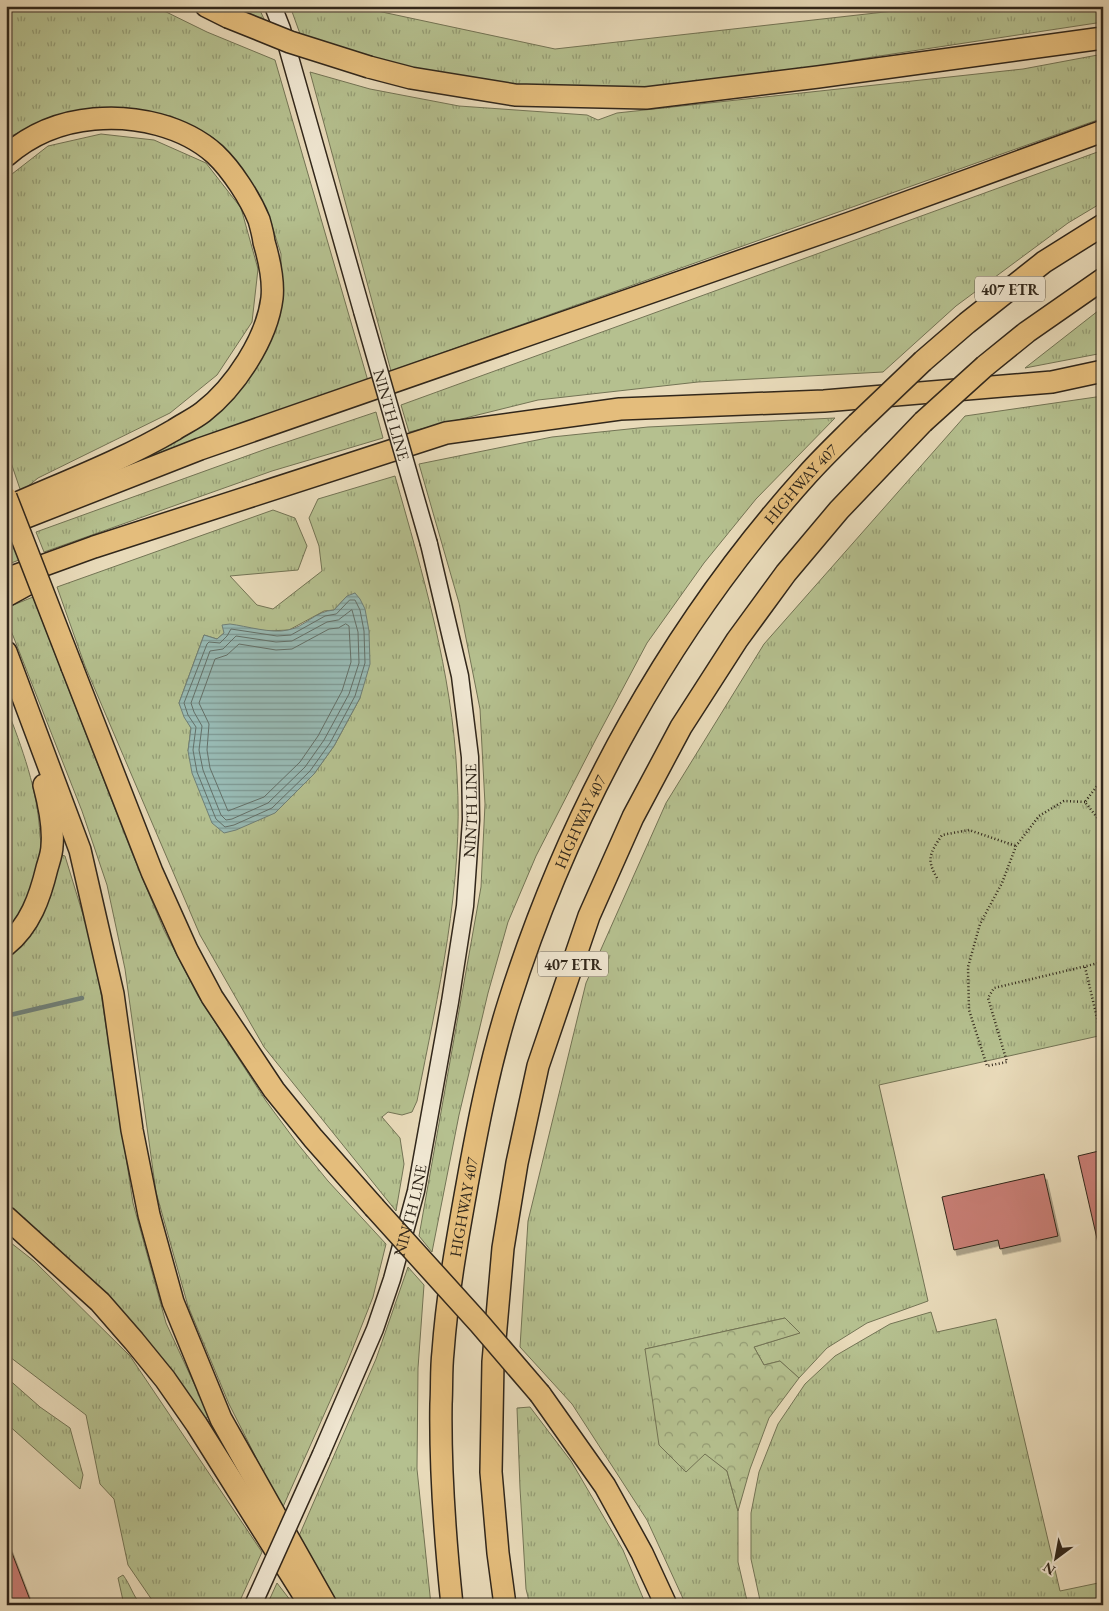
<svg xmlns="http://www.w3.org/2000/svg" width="1109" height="1611" font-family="'EB Garamond',serif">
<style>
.grass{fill:url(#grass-tufts);stroke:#737455;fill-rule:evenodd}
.forest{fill:url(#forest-crowns);stroke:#737455}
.water{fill:url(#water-rules);stroke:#6f7f77}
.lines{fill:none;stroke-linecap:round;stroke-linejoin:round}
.shore{stroke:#647068;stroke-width:1}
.stream{stroke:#6f7f77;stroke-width:4.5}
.building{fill:#c87e74;stroke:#31271b;filter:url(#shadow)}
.secondary-casing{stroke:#31271b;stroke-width:19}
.motorway-casing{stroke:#31271b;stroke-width:24}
.path{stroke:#31271b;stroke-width:2.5;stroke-dasharray:1 2.5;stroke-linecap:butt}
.secondary{stroke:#f0e7d2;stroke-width:16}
.motorway{stroke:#e4bd7c;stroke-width:21}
.secondary-bridge-casing{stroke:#31271b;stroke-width:19;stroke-linecap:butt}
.motorway-bridge-casing{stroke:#31271b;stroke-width:24;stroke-linecap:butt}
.secondary-bridge{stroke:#f0e7d2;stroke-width:16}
.motorway-bridge{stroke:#e4bd7c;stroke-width:21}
.labels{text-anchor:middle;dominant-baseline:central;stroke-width:4;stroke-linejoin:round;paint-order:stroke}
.shield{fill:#f0e7d2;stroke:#6a6152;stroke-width:1}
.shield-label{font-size:15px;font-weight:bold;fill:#31271b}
.street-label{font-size:16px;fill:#31271b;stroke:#f0e7d2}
</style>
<defs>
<pattern id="grass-tufts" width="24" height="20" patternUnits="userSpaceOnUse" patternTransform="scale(1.25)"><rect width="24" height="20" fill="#b5c08f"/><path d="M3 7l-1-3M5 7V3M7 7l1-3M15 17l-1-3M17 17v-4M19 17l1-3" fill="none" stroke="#949c74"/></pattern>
<pattern id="forest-crowns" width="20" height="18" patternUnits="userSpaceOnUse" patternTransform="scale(1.25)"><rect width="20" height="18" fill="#b5c08f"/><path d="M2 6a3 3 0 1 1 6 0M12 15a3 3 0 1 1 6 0" fill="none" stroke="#949c74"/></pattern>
<pattern id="water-rules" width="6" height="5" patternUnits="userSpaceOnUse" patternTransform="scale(1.25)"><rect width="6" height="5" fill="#98bab4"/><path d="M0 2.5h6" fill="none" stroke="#7d9792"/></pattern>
<filter id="shadow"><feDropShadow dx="3" dy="5.5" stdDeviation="0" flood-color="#0004"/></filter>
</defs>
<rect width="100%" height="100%" fill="#e8dab9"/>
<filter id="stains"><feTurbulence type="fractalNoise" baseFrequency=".004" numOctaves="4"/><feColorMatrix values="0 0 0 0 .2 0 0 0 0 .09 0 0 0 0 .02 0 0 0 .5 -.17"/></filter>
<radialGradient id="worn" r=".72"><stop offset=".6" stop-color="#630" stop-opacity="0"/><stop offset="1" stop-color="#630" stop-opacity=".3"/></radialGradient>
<path class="grass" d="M 6,6 L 154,6 L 207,32 L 275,60 L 368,381 L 101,479 L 203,424 L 239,392 L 261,358 L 280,306 L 281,254 L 269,216 L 239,166 L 214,138 L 171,116 L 139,111 L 49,119 L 11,136 L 6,142 Z
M 213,6 L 258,6 L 270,32 Z
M 290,6 L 354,6 L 555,49 L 938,6 L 1103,6 L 1103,22 L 853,60 L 805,74 L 564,94 L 443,84 L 304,45 Z
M 1103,54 L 1103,118 L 391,371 L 310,72 L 370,89 L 459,106 L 587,115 L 598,120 L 617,113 L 1023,69 Z
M 101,134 L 154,140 L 206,163 L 241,208 L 258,269 L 252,322 L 217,375 L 170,413 L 38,478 L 21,492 L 6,448 L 6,182 L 12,174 L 48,146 Z
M 1103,150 L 1103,202 L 1068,223 L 956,306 L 883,372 L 698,382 L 538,400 L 409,432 L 401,405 Z
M 1103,307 L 1103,353 L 1025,368 Z
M 1103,396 L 1103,1035 L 879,1085 L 928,1301 L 867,1323 L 827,1348 L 799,1378 L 780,1361 L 764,1365 L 754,1347 L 799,1333 L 785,1318 L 645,1349 L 705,1453 L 727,1471 L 738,1511 L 738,1562 L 748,1605 L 686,1605 L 647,1520 L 572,1404 L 520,1347 L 528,1221 L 586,983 L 666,803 L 764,644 L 965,416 Z
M 376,412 L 383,438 L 272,471 L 44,552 L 36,532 L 266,449 Z
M 835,418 L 756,499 L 704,563 L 647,643 L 596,739 L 536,856 L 508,922 L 488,993 L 459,1115 L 432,1252 L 419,1236 L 481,887 L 485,804 L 480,709 L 459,603 L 419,464 L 552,437 L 648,427 Z
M 395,476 C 423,575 452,672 457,775 C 464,885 438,993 417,1101 L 412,1112 L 402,1115 L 388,1112 L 382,1117 L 400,1138 L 404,1164 L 396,1211 L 264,1047 L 200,935 L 85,666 L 57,587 L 273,510 L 295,518 L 307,546 L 298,570 L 230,576 L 257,605 L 273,609 L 322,571 L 319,546 L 309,518 L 318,499 ZM 347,596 L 360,698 L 334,746 L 314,774 L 275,812 L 188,751 L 191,728 L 179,703 L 204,635 L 217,639 L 224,633 L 289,630 L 324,611 L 334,610 Z
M 12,541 L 19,560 L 6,565 L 6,543 Z
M 33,597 L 132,853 L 164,930 L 198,996 L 266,1101 L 297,1143 L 328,1181 L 386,1244 L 373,1297 L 347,1363 L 282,1509 L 229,1404 L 188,1306 L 156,1192 L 125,969 L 107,885 L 82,811 L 6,618 L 6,608 Z
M 6,706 C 22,748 38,790 40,836 C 41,842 42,849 42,855 C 39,879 22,912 6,931 Z
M 62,855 L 65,856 L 95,954 L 133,1203 L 166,1323 L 209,1416 L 203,1420 L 132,1327 L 65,1256 L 6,1206 L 6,960 L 32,931 L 50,898 Z
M 6,1239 L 34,1261 L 130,1356 L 262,1552 L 238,1605 L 150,1605 L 152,1600 L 128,1565 L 114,1499 L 100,1484 L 86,1415 L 6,1354 Z
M 408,1267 L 424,1285 L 418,1368 L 417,1469 L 431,1605 L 336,1605 L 299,1536 L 376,1359 Z
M 931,1312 L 937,1332 L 996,1319 L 1060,1591 L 1103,1582 L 1103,1605 L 761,1605 L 751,1559 L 751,1513 L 759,1472 L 778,1424 L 805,1384 L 835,1356 L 890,1324 Z
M 6,1377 L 40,1407 L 70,1428 L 83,1475 L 80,1489 L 6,1423 Z
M 530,1407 L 571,1461 L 623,1550 L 646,1605 L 530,1605 L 526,1589 L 520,1488 L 517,1408 Z
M 123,1575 C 130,1584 133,1596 141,1605 L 124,1605 L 118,1578 Z
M 277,1583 L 294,1605 L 267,1605 Z"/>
<path class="forest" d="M 785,1318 L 800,1333 L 754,1347 L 764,1365 L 780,1361 L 799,1378 L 769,1418 L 750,1469 L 738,1511 L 727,1471 L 705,1454 L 686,1472 L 659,1445 L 645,1349 Z"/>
<path class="water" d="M 355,593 L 360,599 L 365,609 L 369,631 L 370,664 L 360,698 L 334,746 L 314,774 L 275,813 L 236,830 L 224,833 L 212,823 L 192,773 L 188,751 L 191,728 L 184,717 L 179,703 L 204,635 L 217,639 L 224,633 L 222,625 L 230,624 C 246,626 272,634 288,630 C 305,627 315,611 334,610 L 347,596 Z"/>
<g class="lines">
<path class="shore" d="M 350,600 L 355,600 L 360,610 L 364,631 L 365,663 L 355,696 L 330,743 L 310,771 L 272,808 L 234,825 L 225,827 L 216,819 L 197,772 L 193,750 L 196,727 L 188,715 L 184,703 L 207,644 L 209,642 L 220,643 L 227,636 L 231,629 L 277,636 L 291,635 L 325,616 L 336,614 Z
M 352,610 L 358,632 L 359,663 L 349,694 L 324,740 L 305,767 L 268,803 L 232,819 L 226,820 L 221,815 L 203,770 L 199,750 L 202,726 L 194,712 L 191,703 L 210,651 L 223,649 L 236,636 L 276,642 L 292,641 L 327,622 L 338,620 Z
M 346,624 L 349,626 L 351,662 L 342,691 L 318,736 L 300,762 L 264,797 L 228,811 L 210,768 L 207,750 L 209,724 L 199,703 L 215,659 L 227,655 L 239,644 L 276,650 L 292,649 L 329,629 L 338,628 Z"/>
<path class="stream" d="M 6,1016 L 82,998"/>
</g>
<path class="building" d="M 1103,1150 L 1103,1243 L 1098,1243 L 1078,1156 Z
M 1044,1174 L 1058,1236 L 1000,1249 L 998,1240 L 954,1250 L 942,1197 Z
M 6,1540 L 7,1540 L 32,1605 L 6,1605 Z"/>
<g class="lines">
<g class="secondary-casing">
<g id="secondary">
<path d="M 273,6 L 282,29 L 362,311"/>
<path id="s1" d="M 321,1454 L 375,1329 L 392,1279 L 416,1191 L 450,1002 L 465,906 L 471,820 L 470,757 L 460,676 L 429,544"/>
</g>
</g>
<g class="motorway-casing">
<g id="motorway">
<path d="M 206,6 L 228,17"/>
<path d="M 369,67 L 411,78 L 515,95 L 646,98 L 818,77 L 1103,38"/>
<path d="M 6,156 C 32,133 60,122 94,119 C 135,115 184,126 215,154 C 232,170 250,198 259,220 C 261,227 263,234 264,242 C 269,259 274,279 272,298 C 267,339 235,387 203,412 C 194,419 183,424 174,430 C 121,461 62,483 6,508"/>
<path d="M 923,361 L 967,323 L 1044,262 L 1103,225"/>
<path d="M 985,366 L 1027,332 L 1103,279"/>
<path d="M 6,525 L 200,449 L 850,223 L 1103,131"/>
<path d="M 6,579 L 94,547 L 446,433 L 620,409 L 824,401 L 1052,382 L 1103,371"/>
<path d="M 6,596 L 37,579"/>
<path d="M 6,652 L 80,850 L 113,994 L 132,1130 L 149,1215 L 173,1302 L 221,1419 L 326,1605"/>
<path d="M 72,667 L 152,872 L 187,950 L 212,997 L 274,1090 L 313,1138 L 374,1207"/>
<path d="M 6,945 C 30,926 40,897 47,868 C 49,861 52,853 52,846 C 54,826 49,804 44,785"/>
<path d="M 6,1217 L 100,1302 L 134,1341 L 165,1379 L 197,1425 L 310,1605"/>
<path d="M 540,1394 L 605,1486 L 642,1553 L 666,1605"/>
<path id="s2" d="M 452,1605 C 445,1538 440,1471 441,1404 C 442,1387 441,1369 443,1352 C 447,1296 457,1241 467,1185 C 478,1124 490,1062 509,1002 C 570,809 671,626 807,475 C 823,457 840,441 857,424"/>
<path d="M 505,1605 L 498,1553 L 491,1472 L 493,1362 L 503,1248 L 517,1163 L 538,1066 L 589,916 L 633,817 L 681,727 L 737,640 L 786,573 L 839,510 L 923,422"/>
</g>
</g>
<path class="path" d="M 1103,778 L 1085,802 L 1103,825
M 1085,802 L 1064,801 L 1039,816 L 1016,846 L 1002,883 L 980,924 L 968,967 L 969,1010 L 987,1066 L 1007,1062 L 988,998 L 994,988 L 1103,962
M 937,878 C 926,859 930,853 942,835 L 969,830 L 1016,846
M 1085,967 L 1102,1039"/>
<use href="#secondary" class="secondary"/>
<use href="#motorway" class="motorway"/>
<g class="secondary-bridge-casing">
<g id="secondary-bridge">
<path id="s3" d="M 362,311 L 429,544"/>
<path d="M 253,1605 L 321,1454"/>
</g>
</g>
<g class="motorway-bridge-casing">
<path id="motorway-bridge" d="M 228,17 L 290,42 L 369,67
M 923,422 L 985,366
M 857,424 L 923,361
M 6,497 L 72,667
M 374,1207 L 479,1323 L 540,1394"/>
</g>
<use href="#secondary-bridge" class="secondary-bridge"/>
<use href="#motorway-bridge" class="motorway-bridge"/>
</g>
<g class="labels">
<g class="shield">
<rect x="975" y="276.5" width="70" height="25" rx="4"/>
<rect x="538" y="951.5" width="70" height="25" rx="4"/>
</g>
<g class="shield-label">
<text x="1010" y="289">407 ETR</text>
<text x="573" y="964">407 ETR</text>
</g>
<g class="street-label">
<text stroke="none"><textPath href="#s3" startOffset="108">NINTH LINE</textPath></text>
<text stroke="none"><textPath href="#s2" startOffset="1209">HIGHWAY 407</textPath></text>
<text stroke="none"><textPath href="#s1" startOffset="665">NINTH LINE</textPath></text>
<text stroke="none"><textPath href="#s2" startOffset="804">HIGHWAY 407</textPath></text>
<text stroke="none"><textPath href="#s2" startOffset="400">HIGHWAY 407</textPath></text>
<text stroke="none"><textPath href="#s1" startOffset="260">NINTH LINE</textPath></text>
</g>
</g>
<rect width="1109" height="1611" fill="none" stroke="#e8dab9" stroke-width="25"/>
<rect x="8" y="8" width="1094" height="1596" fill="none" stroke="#31271b" stroke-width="2.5"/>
<rect x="12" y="12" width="1084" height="1586" fill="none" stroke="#31271b"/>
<g transform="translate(1056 1558) rotate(212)" stroke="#f0e7d2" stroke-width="4" paint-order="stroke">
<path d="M0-4L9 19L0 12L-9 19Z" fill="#31271b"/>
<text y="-8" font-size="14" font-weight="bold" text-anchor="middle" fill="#31271b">N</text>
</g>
<rect width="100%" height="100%" filter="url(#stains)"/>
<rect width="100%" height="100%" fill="url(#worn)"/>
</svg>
